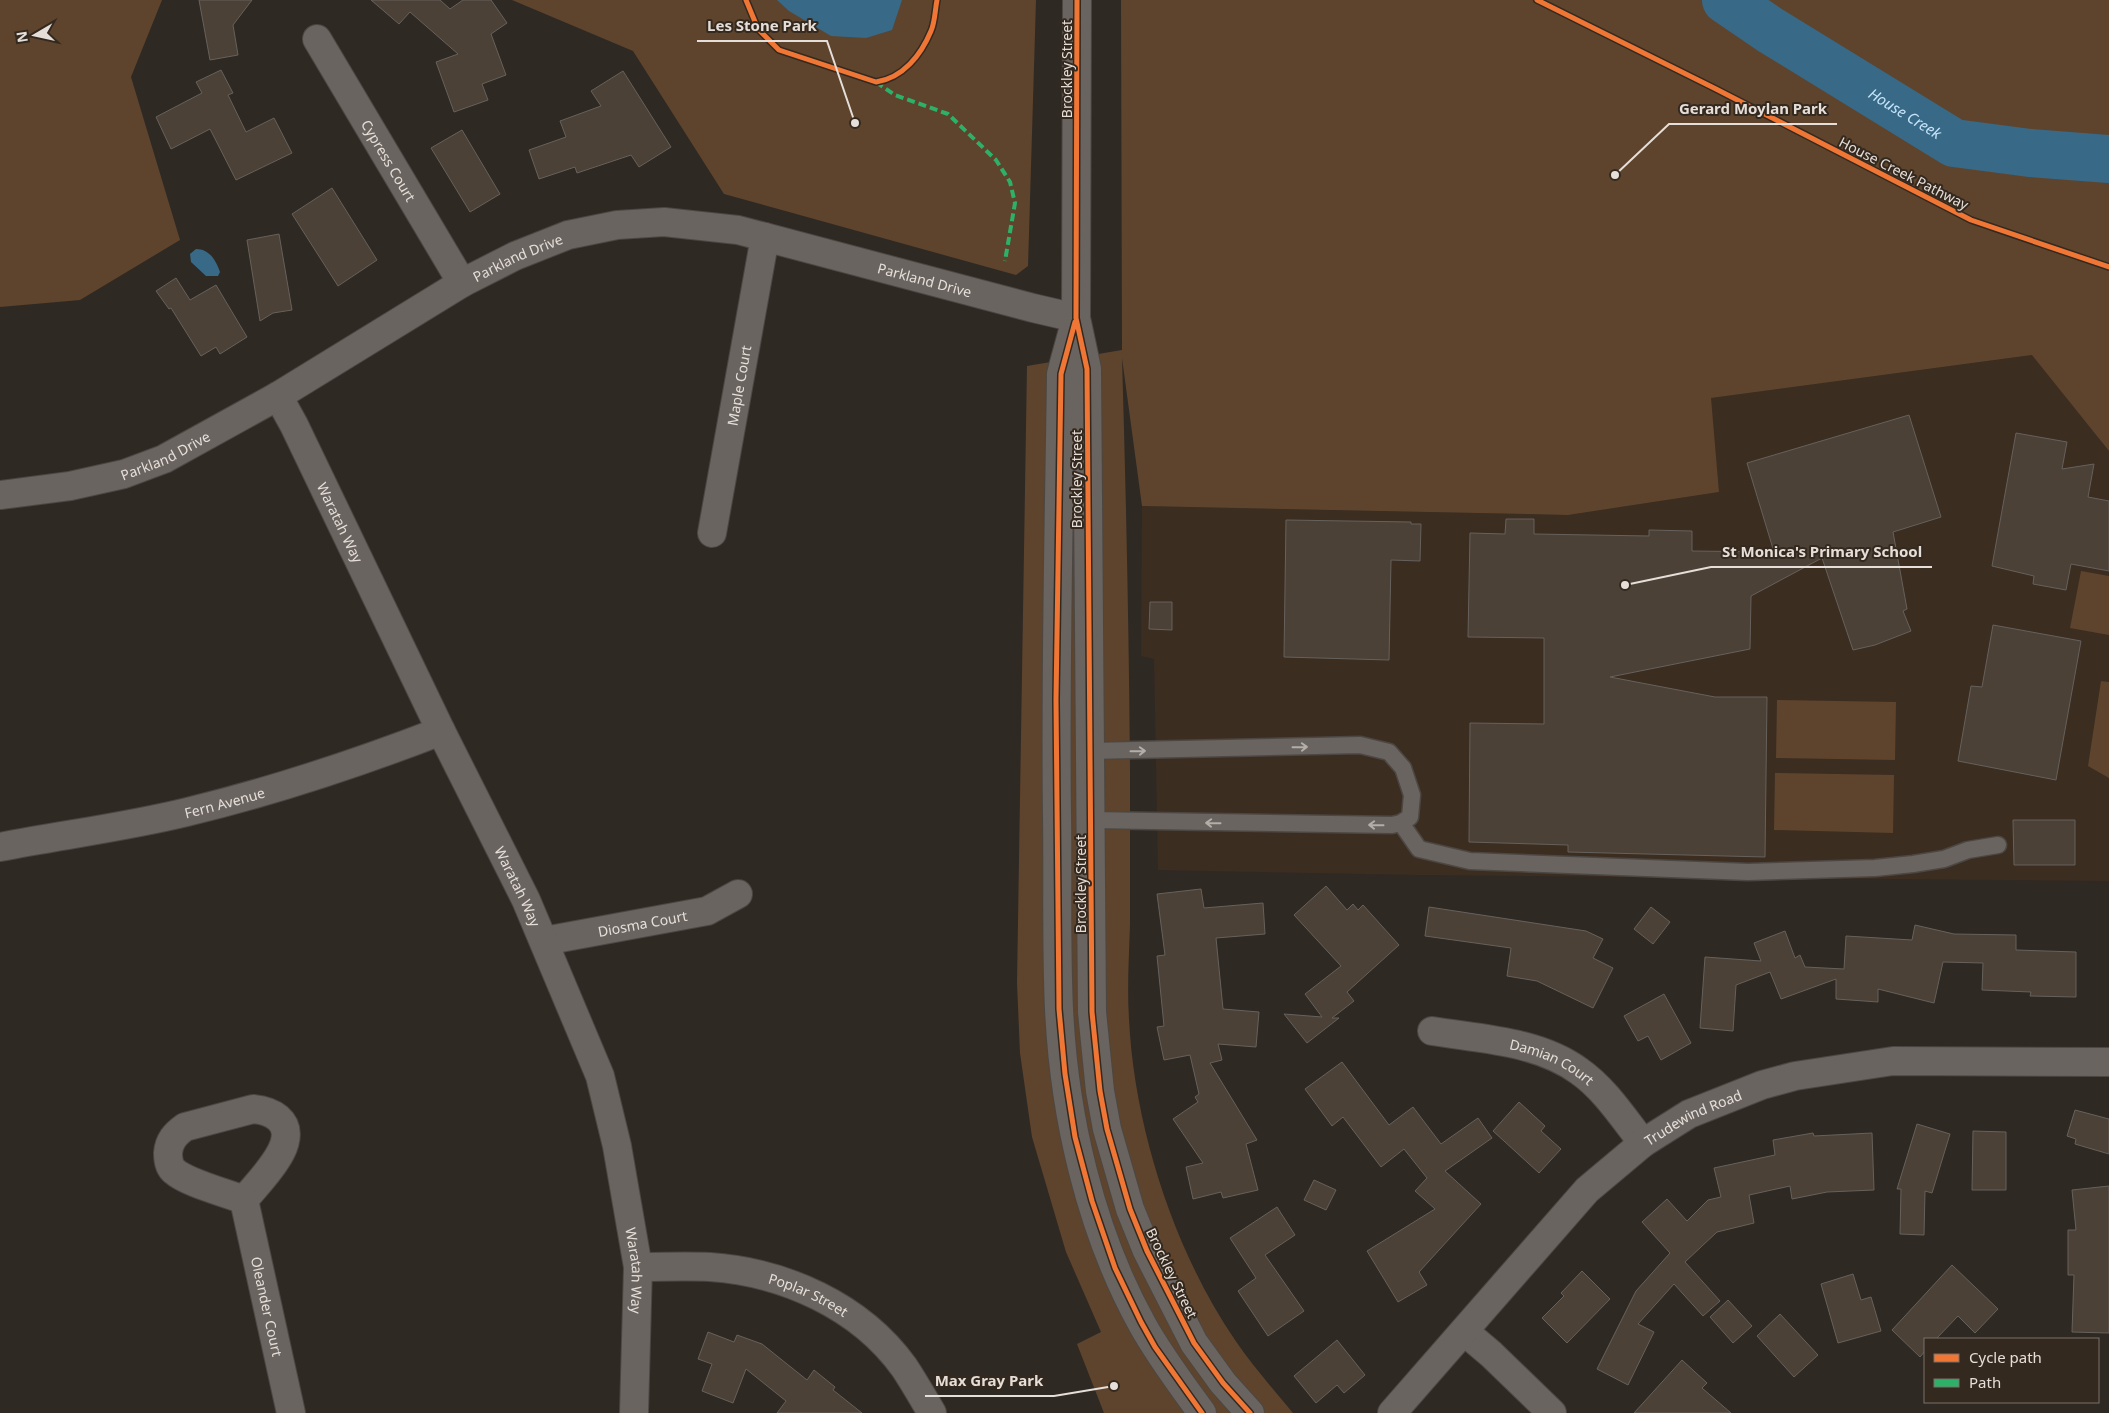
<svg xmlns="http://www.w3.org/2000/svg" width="2109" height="1413" font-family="'Noto Sans',sans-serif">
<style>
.built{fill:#3c2d21}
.green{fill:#5e442d}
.water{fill:#386987}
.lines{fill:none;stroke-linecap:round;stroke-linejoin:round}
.river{stroke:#386987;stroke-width:48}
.building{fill:#4c4137;stroke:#66615c}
.service-casing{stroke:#4c4742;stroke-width:19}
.minor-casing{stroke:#4c4742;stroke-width:30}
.tertiary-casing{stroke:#4c4742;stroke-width:30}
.secondary-casing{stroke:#4c4742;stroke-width:30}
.service{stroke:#696460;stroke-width:16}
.minor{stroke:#696460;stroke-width:28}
.tertiary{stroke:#696460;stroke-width:28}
.secondary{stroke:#696460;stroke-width:28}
.quiet{stroke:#2db169;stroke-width:4;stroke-dasharray:8 4;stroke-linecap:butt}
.cycleway-casing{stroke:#34291f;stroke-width:8}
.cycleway{stroke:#f07635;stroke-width:5}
.oneway{stroke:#b4ada8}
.labels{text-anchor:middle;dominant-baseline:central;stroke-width:4;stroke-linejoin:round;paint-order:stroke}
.street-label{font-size:14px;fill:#e6ded8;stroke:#34291f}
.water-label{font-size:15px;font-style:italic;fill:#c6e5fa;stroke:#34291f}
.leader{fill:none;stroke:#e6ded8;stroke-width:2}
.callout-dot{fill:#e6ded8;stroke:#34291f;stroke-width:2}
.callout-label{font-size:15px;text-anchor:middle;font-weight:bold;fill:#e6ded8;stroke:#34291f;stroke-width:4;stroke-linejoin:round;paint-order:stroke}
</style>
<rect width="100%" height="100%" fill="#2f2924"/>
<path class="built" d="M 2033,355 L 2109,451 L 2109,881 L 1420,875 L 1158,870 L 1154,659 L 1141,656 L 1142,506 L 1568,515 L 1719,492 L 1710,398 Z"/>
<path class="green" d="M 0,0 L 162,0 L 131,77 L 180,240 L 80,300 L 0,307 Z
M 512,0 L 1036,0 L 1028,266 L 1016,275 L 724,194 L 633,51 Z
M 1121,0 L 2109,0 L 2109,451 L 2032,355 L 1711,398 L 1719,492 L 1568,515 L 1142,506 L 1122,358 C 1126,495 1129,633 1130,771 C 1130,822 1130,874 1130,925 C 1129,956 1127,988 1129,1019 C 1134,1126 1174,1251 1235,1340 C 1252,1365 1273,1389 1293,1413 L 1104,1413 L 1077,1344 L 1101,1332 L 1066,1252 L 1032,1137 L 1020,1053 L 1017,983 L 1027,366 L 1122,350 Z
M 2081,571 L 2109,576 L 2109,635 L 2070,628 Z
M 2101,681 L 2109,682 L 2109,778 L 2088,766 Z
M 1777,700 L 1896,702 L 1895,760 L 1776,758 Z
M 1775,773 L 1894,775 L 1893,833 L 1774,830 Z"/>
<path class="water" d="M 777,0 L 902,0 L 892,30 L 866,38 L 831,36 L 789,11 Z
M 196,249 C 210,249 216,261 220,272 L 218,276 L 206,276 L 191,262 L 190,254 Z"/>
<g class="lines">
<path class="river" id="s1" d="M 1726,0 L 1770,30 L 1954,143 L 2030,153 L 2109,159"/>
</g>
<path class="building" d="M 199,0 L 252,0 L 233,25 L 238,55 L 210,60 Z
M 371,0 L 440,0 L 450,9 L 463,0 L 491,0 L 507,23 L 491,34 L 506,75 L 482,84 L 488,100 L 454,112 L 436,62 L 458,54 L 410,12 L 399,24 Z
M 221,70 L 233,93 L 228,95 L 246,132 L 274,118 L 292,153 L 236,180 L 210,129 L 171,149 L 156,117 L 202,93 L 196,82 Z
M 623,71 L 671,147 L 639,167 L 631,155 L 577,173 L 575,167 L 539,179 L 529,150 L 566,137 L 560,121 L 601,106 L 591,91 Z
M 462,130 L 500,194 L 470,212 L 431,148 Z
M 332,188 L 377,260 L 338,286 L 292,214 Z
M 279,234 L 292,310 L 273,313 L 260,321 L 247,240 Z
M 176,278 L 190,300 L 216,285 L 247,337 L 220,354 L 216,347 L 201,356 L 171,308 L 169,309 L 156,291 Z
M 1909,415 L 1941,517 L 1893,532 L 1907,609 L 1903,611 L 1911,631 L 1875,645 L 1853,650 L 1822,558 L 1751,596 L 1750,649 L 1610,677 L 1715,697 L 1767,697 L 1765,857 L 1568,852 L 1568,845 L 1469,842 L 1470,723 L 1544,724 L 1544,638 L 1468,637 L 1470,533 L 1505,534 L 1506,519 L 1534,519 L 1534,534 L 1649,536 L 1649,530 L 1692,531 L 1692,551 L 1774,552 L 1747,463 Z
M 2016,433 L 2067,442 L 2062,469 L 2094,464 L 2088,497 L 2109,501 L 2109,571 L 2071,564 L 2066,590 L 2033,584 L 2034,576 L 1992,566 Z
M 1286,520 L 1411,522 L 1411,524 L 1421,524 L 1420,561 L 1391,560 L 1389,660 L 1284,657 Z
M 1150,602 L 1172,602 L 1172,630 L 1149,629 Z
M 1993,625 L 2081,641 L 2056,780 L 1958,761 L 1971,686 L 1982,687 Z
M 2013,820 L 2075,820 L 2075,865 L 2014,865 Z
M 1326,886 L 1347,910 L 1353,904 L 1358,910 L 1363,905 L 1399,945 L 1347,992 L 1354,1001 L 1332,1018 L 1339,1018 L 1307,1043 L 1284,1014 L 1322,1017 L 1305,994 L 1341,966 L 1294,915 Z
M 1201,889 L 1204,908 L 1263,903 L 1265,934 L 1216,938 L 1223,1009 L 1259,1012 L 1256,1047 L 1218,1044 L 1222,1060 L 1210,1063 L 1257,1140 L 1246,1144 L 1258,1190 L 1223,1198 L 1221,1192 L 1193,1199 L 1186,1167 L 1203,1163 L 1173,1119 L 1198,1102 L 1195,1097 L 1199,1094 L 1190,1055 L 1164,1060 L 1157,1027 L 1164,1026 L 1157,956 L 1165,955 L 1157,894 Z
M 1429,907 L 1586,931 L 1603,939 L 1593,958 L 1613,968 L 1593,1008 L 1537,981 L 1507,976 L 1511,948 L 1425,936 Z
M 1651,907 L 1670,922 L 1653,944 L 1634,929 Z
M 1915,925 L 1954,934 L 2016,935 L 2016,950 L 2076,952 L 2076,997 L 2030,996 L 2031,992 L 1982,990 L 1983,963 L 1943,962 L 1934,1003 L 1878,989 L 1878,1002 L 1836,999 L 1836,979 L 1781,999 L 1770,972 L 1736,985 L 1733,1031 L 1700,1028 L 1705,957 L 1761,961 L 1754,943 L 1785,931 L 1795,958 L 1800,955 L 1805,967 L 1844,969 L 1846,936 L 1912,940 Z
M 1664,994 L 1691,1043 L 1661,1060 L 1648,1036 L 1638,1041 L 1624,1016 Z
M 1342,1062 L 1389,1125 L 1413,1107 L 1441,1144 L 1478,1118 L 1492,1138 L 1445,1171 L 1481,1204 L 1419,1272 L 1427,1285 L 1398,1302 L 1367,1251 L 1435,1209 L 1415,1191 L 1427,1178 L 1404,1149 L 1381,1167 L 1343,1117 L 1332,1126 L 1305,1089 Z
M 1519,1102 L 1545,1126 L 1541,1131 L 1561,1149 L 1539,1173 L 1493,1131 Z
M 2075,1110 L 2109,1119 L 2109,1154 L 2075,1144 L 2076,1139 L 2067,1136 Z
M 1917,1124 L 1950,1134 L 1932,1193 L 1925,1191 L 1924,1235 L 1900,1234 L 1901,1189 L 1897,1189 Z
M 1973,1131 L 2006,1132 L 2006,1190 L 1972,1190 Z
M 1813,1133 L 1814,1136 L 1872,1133 L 1874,1190 L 1827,1192 L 1792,1199 L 1790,1186 L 1749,1195 L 1754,1223 L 1717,1232 L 1685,1262 L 1720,1301 L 1703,1316 L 1674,1284 L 1638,1324 L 1654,1332 L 1628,1385 L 1597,1369 L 1636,1291 L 1670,1253 L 1642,1222 L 1667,1199 L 1687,1221 L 1708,1200 L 1721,1197 L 1714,1168 L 1775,1155 L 1773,1140 Z
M 1314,1180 L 1336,1190 L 1326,1210 L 1304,1200 Z
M 2109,1186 L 2109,1333 L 2072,1332 L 2074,1275 L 2068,1275 L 2068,1230 L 2076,1230 L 2072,1190 Z
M 1277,1207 L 1295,1235 L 1265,1255 L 1304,1311 L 1268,1336 L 1238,1291 L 1256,1278 L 1230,1238 Z
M 1952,1265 L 1998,1309 L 1975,1333 L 1958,1316 L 1936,1339 L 1925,1339 L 1925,1351 L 1920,1357 L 1892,1330 Z
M 1582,1271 L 1610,1299 L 1567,1343 L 1542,1318 L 1564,1296 L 1561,1293 Z
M 1853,1274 L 1861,1300 L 1871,1297 L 1881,1331 L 1838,1343 L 1821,1284 Z
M 1728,1300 L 1752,1326 L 1733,1343 L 1710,1317 Z
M 1780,1314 L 1818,1355 L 1794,1377 L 1757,1336 Z
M 708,1332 L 734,1342 L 737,1335 L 762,1344 L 807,1380 L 814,1370 L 835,1387 L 833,1390 L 862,1413 L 777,1413 L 786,1401 L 746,1369 L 733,1403 L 702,1391 L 712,1364 L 698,1359 Z
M 1337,1340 L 1365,1375 L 1344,1393 L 1337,1385 L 1316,1403 L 1294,1376 Z
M 1682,1360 L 1707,1383 L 1702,1388 L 1731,1413 L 1634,1413 Z"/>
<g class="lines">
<g class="service-casing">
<path id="service" d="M 1089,751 L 1360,745 L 1389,752 L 1403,768 L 1412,795 L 1410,817 L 1401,823 L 1392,825 L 1091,820
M 1401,823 L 1419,849 L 1470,861 L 1748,872 L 1875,868 L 1913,864 L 1944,859 L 1968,850 L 1998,845"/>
</g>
<g class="minor-casing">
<g id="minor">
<path id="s2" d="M 317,39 L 462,283"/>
<path id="s3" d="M 712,533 L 765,237"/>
<path id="s4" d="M 0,847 C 62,835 126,827 187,812 C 274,791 358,763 441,731"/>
<path id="s5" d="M 544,941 L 707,911 L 738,894"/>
<path id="s6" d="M 1432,1031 C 1481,1039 1538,1041 1579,1071 C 1605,1089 1624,1119 1643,1143"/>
<path d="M 253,1109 C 263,1110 271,1112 278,1118 C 304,1140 258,1182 244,1200 C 227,1193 187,1183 174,1171 C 169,1167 168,1159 168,1153 C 169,1141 175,1134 185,1127 Z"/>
<path id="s7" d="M 244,1200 L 291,1413"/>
<path id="s8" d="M 638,1267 C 662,1267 686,1266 710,1267 C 784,1272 860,1306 904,1367 C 914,1382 923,1398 932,1413"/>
<path d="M 1465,1332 L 1491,1354 L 1552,1413"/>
</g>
</g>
<g class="tertiary-casing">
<g id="tertiary">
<path id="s9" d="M 278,396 L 294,425 L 441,731 L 526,900 L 600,1076 L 617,1146 L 638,1267 L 634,1413"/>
<path id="s10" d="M 0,495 L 70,486 L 124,474 L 164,459 L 278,396 L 462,283 L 515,256 L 568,235 L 617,225 L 664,222 L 738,230 L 1033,308 L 1076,318"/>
<path id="s11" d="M 1392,1413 L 1587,1190 L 1643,1143 L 1689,1114 L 1762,1085 L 1795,1076 L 1893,1061 L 2109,1062"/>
</g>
</g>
<g class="secondary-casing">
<path id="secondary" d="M 1077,0 L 1076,318 L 1087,369 L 1092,1012 L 1100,1091 L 1107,1129 L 1130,1209 L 1147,1251 L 1194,1343 L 1223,1383 L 1250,1413
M 1075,323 L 1061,374 C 1059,521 1055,668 1057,815 C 1058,880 1056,945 1059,1009 C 1064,1115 1090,1230 1142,1324 C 1159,1355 1181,1384 1202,1413"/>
</g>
<use href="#service" class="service"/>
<use href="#minor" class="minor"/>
<use href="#tertiary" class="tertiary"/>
<use href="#secondary" class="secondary"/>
<path class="quiet" d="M 876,82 L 895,95 L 948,114 L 996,160 L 1010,182 L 1015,203 L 1005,261"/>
<g class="cycleway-casing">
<path id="cycleway" d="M 746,0 L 758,29 L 779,50 L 876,82 C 903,78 921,55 931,31 C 935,22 935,10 937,0
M 1077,0 L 1076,318 L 1087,369 L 1092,1012 L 1100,1091 L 1107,1129 L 1130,1209 L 1147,1251 L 1194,1343 L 1223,1383 L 1250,1413
M 1537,0 L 1716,89 L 1971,220 L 2109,267
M 1075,322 L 1061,374 L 1056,700 L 1059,1009 L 1065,1074 L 1075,1137 L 1092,1201 L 1115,1268 L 1141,1322 L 1155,1347 L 1202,1413"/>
</g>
<use href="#cycleway" class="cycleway"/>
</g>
<defs><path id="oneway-shaft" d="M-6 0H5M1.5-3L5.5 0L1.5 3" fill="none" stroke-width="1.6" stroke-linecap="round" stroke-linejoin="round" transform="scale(1.25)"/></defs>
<g class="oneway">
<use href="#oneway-shaft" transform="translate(1300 747) rotate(-1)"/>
<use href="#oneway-shaft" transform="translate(1138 751) rotate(-1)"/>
<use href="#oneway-shaft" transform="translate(1213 823) rotate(-179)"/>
<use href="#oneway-shaft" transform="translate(1376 825) rotate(-179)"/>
</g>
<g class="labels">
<g class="street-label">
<text transform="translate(1066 69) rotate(-90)">Brockley Street</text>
<text stroke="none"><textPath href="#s2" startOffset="141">Cypress Court</textPath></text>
<text transform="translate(1904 173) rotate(27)">House Creek Pathway</text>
<text stroke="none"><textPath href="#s10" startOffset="576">Parkland Drive</textPath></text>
<text stroke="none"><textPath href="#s10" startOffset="996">Parkland Drive</textPath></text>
<text stroke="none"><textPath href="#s3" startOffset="150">Maple Court</textPath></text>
<text stroke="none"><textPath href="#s10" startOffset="171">Parkland Drive</textPath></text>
<text transform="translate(1076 479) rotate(-90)">Brockley Street</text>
<text stroke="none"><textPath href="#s9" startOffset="141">Waratah Way</textPath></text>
<text stroke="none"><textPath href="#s4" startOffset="229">Fern Avenue</textPath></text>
<text transform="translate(1080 884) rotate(-90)">Brockley Street</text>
<text stroke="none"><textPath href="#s9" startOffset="546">Waratah Way</textPath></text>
<text stroke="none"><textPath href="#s5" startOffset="100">Diosma Court</textPath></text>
<text stroke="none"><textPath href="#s6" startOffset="125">Damian Court</textPath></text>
<text stroke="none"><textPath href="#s11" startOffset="426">Trudewind Road</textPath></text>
<text stroke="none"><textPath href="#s9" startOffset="951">Waratah Way</textPath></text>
<text transform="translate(1172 1273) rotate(64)">Brockley Street</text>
<text stroke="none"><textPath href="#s8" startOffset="175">Poplar Street</textPath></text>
<text stroke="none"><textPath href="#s7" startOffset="109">Oleander Court</textPath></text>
</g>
<g class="water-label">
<text stroke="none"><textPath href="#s1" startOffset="212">House Creek</textPath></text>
</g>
</g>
<path class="leader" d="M855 123L827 41H697M1615 175L1669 124H1837M1625 585L1711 567H1932M1114 1386L1054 1396H925"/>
<g class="callout-dot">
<circle cx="855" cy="123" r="5"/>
<circle cx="1615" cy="175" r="5"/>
<circle cx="1625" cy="585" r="5"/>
<circle cx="1114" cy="1386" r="5"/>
</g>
<g class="callout-label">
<text x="762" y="31">Les Stone Park</text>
<text x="1753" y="114">Gerard Moylan Park</text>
<text x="1822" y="557">St Monica's Primary School</text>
<text x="989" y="1386">Max Gray Park</text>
</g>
<rect x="1924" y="1338" width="175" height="65" fill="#34291f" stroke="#7b7169"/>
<rect x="1934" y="1354" width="25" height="8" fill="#f07635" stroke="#7b7169"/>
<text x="1969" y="1363" font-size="15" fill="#e6ded8">Cycle path</text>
<rect x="1934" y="1379" width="25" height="8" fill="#2db169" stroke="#7b7169"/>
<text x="1969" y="1388" font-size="15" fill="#e6ded8">Path</text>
<g transform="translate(35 35) rotate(261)" stroke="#34291f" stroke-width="4" paint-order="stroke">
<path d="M0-4L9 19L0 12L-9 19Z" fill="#e6ded8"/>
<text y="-8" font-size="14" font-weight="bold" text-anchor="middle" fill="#e6ded8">N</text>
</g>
</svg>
